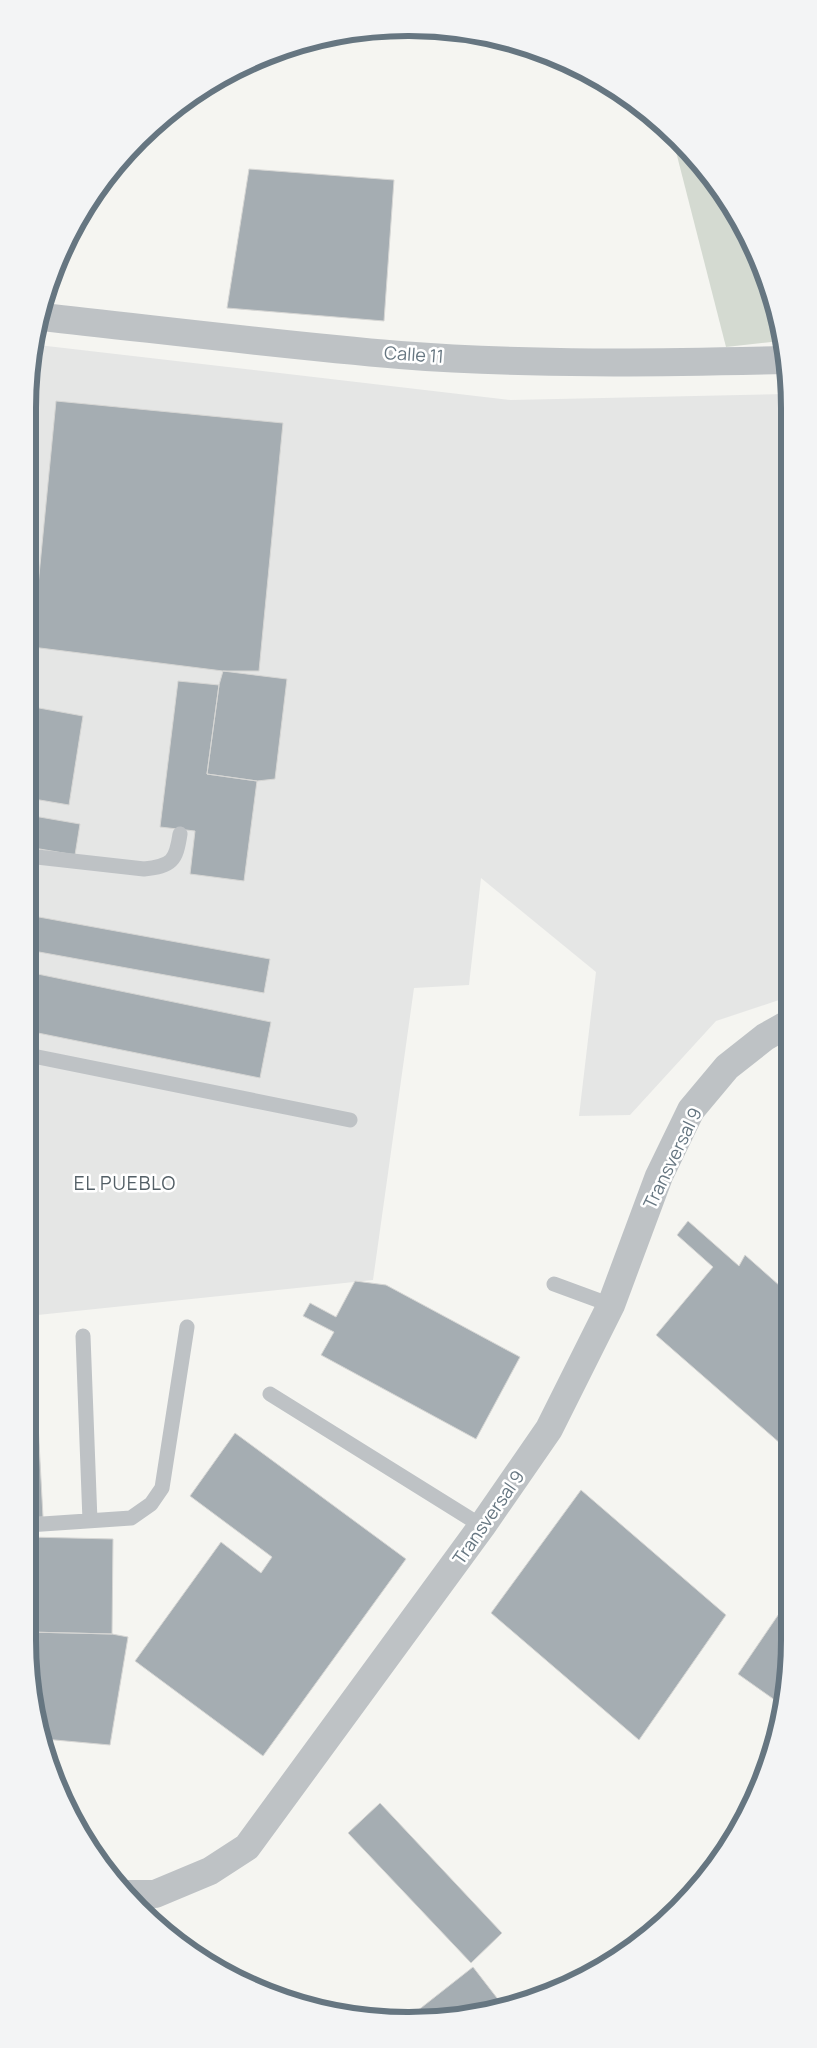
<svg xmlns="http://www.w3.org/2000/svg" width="817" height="2048" font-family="Manrope,sans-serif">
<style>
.built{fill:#e5e6e5}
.green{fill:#d4dad1}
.building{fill:#a5adb2;stroke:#d6d6d4}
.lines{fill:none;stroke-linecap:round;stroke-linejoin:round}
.service{stroke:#bec2c5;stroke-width:15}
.minor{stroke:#bec2c5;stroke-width:28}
.labels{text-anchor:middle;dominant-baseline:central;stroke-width:5;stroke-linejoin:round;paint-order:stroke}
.street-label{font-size:18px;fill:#667681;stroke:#fff}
.neighbourhood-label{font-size:19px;letter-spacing:1px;fill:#535f66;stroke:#fff}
.rim{fill:none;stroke:#667681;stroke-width:6}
</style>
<rect width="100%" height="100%" fill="#f5f5f1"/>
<path class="built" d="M 38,345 L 511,400 L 786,394 L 788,997 L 716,1021 L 630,1115 L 579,1116 L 596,972 L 481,878 L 469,985 L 414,988 L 373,1280 L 28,1316 L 28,409 Z"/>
<path class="green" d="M 673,140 L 695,158 L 760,262 L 781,341 L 726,347 Z"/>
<path class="building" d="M 379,29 L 383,28 L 422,30 L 381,37 Z
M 249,169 L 394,180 L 384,321 L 227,308 Z
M 56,401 L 283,423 L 259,671 L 223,671 L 32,647 Z
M 223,671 L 287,679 L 275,779 L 257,781 L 207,774 L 219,685 Z
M 178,681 L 219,685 L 207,774 L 257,781 L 244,881 L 190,874 L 195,831 L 160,827 Z
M 28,706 L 83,716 L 69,805 L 28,798 Z
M 28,815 L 80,824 L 75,855 L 28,847 Z
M 28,915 L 270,959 L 264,993 L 28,950 Z
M 28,972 L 271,1022 L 260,1078 L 28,1031 Z
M 688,1221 L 739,1266 L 745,1255 L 789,1294 L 789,1451 L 656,1335 L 713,1267 L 677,1235 Z
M 355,1281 L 386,1285 L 520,1357 L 476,1439 L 321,1355 L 334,1332 L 303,1316 L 310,1303 L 336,1317 Z
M 34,1349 L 43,1517 L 28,1518 L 28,1350 Z
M 235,1433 L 406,1559 L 263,1756 L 135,1661 L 221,1542 L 261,1573 L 272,1557 L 190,1496 Z
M 581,1490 L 726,1615 L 639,1740 L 491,1613 Z
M 28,1537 L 113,1539 L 112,1634 L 28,1632 Z
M 789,1599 L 790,1640 L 779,1703 L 738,1674 Z
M 28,1632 L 112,1634 L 128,1637 L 110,1745 L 44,1739 Z
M 380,1803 L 502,1933 L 471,1963 L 348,1833 Z
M 473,1967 L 504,2007 L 483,2013 L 412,2015 Z"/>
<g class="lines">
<path class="service" d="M 28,856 L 144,869 C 172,866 176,861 180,834
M 28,1055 L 350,1120
M 554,1284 L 611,1305
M 83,1336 L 90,1521
M 270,1394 L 482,1526
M 28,1525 L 131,1518 L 151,1504 L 162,1488 L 187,1327"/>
<path class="minor" d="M 42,317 C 162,330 281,345 400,355 C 528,365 658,363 786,360
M 126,1894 L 155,1894 L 210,1871 L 247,1847 L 482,1526 L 549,1429 L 611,1305 L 659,1176 L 691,1110 L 727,1067 L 765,1037 L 788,1024"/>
</g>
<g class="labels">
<g class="street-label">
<text transform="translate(414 354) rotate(4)">Calle 11</text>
<text transform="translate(672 1158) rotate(-64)">Transversal 9</text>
<text transform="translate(488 1517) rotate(-55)">Transversal 9</text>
</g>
<g class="neighbourhood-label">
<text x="125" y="1183">EL PUEBLO</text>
</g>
</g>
<path d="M0 0H817V2048H0ZM408 36H409A372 372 0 0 1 781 408V1640A372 372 0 0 1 409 2012H408A372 372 0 0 1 36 1640V408A372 372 0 0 1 408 36Z" fill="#f3f4f5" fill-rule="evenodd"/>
<path class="rim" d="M408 36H409A372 372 0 0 1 781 408V1640A372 372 0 0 1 409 2012H408A372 372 0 0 1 36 1640V408A372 372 0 0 1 408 36Z"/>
</svg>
